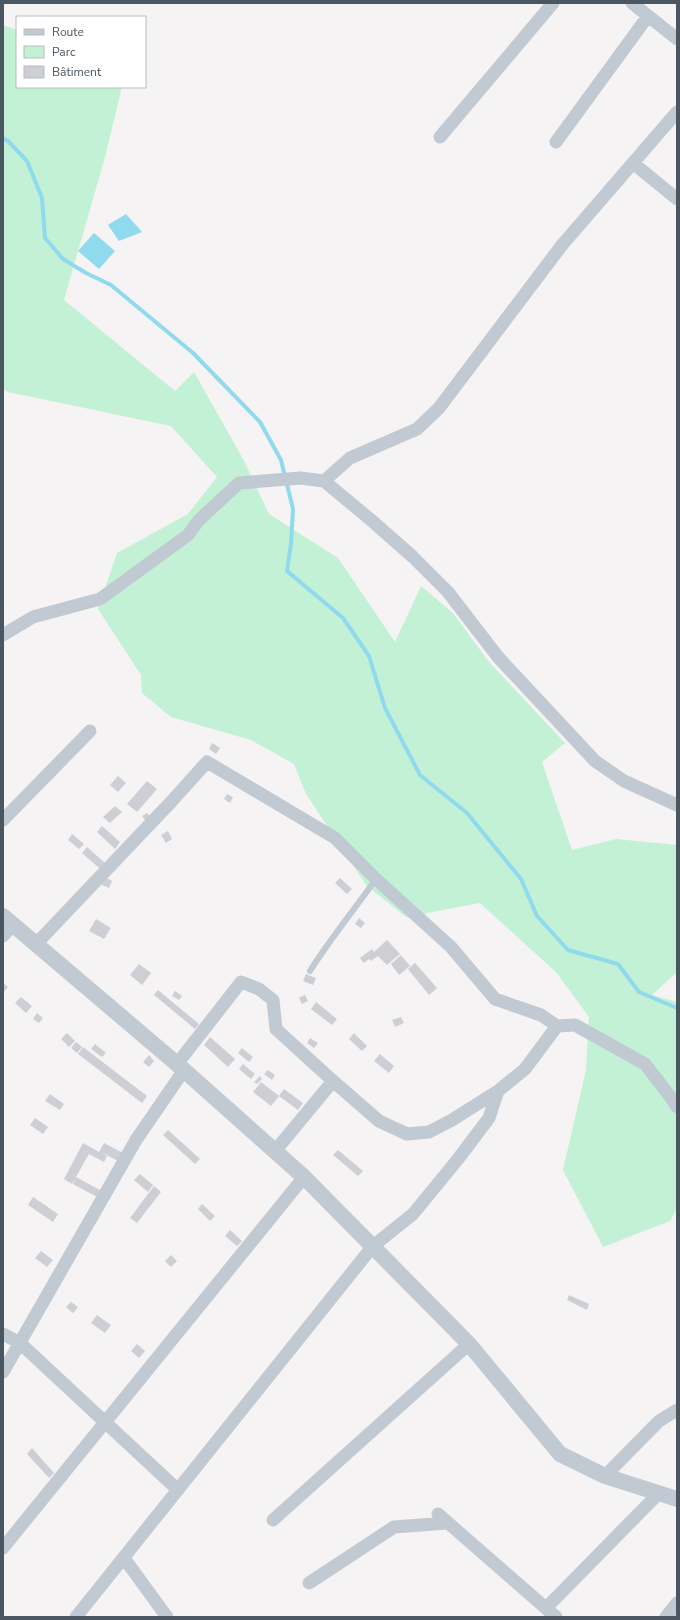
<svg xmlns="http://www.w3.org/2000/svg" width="680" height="1620" font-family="'Nunito Sans',sans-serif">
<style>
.green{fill:#c3f1d5}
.water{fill:#90daee}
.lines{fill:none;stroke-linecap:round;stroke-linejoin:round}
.stream{stroke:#90daee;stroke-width:4}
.building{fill:#cdcfd5}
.service{stroke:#c1cad2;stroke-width:6}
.minor{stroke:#c1cad2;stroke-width:13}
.tertiary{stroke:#c1cad2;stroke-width:16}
</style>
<rect width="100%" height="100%" fill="#f5f3f3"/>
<path class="green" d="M 3,25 L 17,30 L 17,87 L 122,87 L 105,157 L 64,300 L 175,391 L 194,372 L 243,459 L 269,514 L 338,558 L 395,642 L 421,586 L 453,613 L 489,662 L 565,743 L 542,762 L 572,850 L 616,839 L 677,845 L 677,972 L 652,995 L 677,1002 L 677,1208 L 670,1221 L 603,1247 L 563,1170 L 586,1070 L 589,1017 L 556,972 L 480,903 L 406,917 L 366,885 L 306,794 L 294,764 L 251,740 L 171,717 L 142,693 L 141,675 L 98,609 L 117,553 L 188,514 L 217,477 L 171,426 L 8,392 L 3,389 Z"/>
<path class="water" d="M 126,214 L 142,232 L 119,241 L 108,225 Z
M 94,233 L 115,251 L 99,269 L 78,251 Z"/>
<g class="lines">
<path class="stream" d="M 3,138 L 8,141 L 27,161 L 42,198 L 45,238 L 63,259 L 86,273 L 111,285 L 193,353 L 260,422 L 281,460 L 293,509 L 291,544 L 287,571 L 343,618 L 369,656 L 385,708 L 420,775 L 467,813 L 521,879 L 537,916 L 568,950 L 618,964 L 639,992 L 677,1008"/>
</g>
<path class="building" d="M 212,743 L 220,748 L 216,754 L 209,749 Z
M 118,776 L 126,783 L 118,792 L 110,785 Z
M 147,781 L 157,789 L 137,812 L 127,804 Z
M 227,794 L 233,797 L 230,803 L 224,799 Z
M 115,806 L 122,812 L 110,823 L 103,817 Z
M 147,813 L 151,817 L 146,821 L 142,816 Z
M 102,826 L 120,842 L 115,849 L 97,832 Z
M 168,831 L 172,839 L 166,843 L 161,835 Z
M 72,834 L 84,844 L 79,849 L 68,840 Z
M 87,847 L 105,863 L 99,868 L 82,853 Z
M 105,877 L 112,881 L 109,888 L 102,885 Z
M 340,878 L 352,889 L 347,894 L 335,883 Z
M 359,918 L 365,923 L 361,928 L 355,924 Z
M 96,919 L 111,928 L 104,939 L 89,931 Z
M 387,940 L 400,954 L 387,965 L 378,956 L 371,961 L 369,959 L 364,963 L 360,958 L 372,949 L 374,952 Z
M 401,955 L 410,966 L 399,975 L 391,964 Z
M 415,963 L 437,988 L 429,995 L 408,969 Z
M 139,964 L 151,973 L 142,985 L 130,975 Z
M 306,974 L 316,978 L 313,985 L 303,981 Z
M 3,983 L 8,987 L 3,993 Z
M 158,990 L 199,1024 L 195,1029 L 154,995 Z
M 175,991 L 182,996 L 179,1000 L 172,996 Z
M 305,995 L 308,1001 L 302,1004 L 299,998 Z
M 21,997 L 32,1006 L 26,1013 L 15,1003 Z
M 316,1002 L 337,1019 L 332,1025 L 311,1009 Z
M 37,1013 L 43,1018 L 39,1023 L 33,1019 Z
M 401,1017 L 404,1023 L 395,1027 L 392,1020 Z
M 67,1033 L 75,1041 L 69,1047 L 61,1039 Z
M 354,1033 L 367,1046 L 362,1051 L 349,1039 Z
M 210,1037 L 235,1059 L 228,1067 L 204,1045 Z
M 310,1038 L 318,1043 L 314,1048 L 307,1043 Z
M 76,1042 L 82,1047 L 77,1053 L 71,1048 Z
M 95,1044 L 106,1053 L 102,1057 L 91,1049 Z
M 83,1047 L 147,1096 L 142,1103 L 78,1054 Z
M 242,1048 L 253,1057 L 249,1062 L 238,1053 Z
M 380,1054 L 394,1066 L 389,1073 L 374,1061 Z
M 149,1055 L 154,1061 L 149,1067 L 143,1062 Z
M 243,1064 L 255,1074 L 251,1079 L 239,1069 Z
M 268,1070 L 275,1075 L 272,1080 L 264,1074 Z
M 260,1076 L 262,1079 L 257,1084 L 254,1082 Z
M 261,1082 L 279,1096 L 271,1106 L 253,1092 Z
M 284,1089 L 303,1103 L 298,1110 L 279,1096 Z
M 50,1094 L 64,1104 L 60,1110 L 45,1101 Z
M 35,1118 L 48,1127 L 43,1134 L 30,1125 Z
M 168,1130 L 200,1159 L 195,1164 L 163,1135 Z
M 83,1143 L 99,1152 L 104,1143 L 123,1153 L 118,1161 L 101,1152 L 107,1156 L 104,1162 L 89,1154 L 72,1184 L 64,1179 Z
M 338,1150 L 363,1171 L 358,1176 L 333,1155 Z
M 140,1174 L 153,1185 L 148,1192 L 134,1180 Z
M 76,1177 L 100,1190 L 97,1197 L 73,1184 Z
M 154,1186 L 161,1192 L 137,1223 L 130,1218 Z
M 33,1197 L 58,1214 L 53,1222 L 28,1205 Z
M 202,1204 L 215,1216 L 210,1221 L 198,1209 Z
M 230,1230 L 242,1241 L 237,1246 L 225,1236 Z
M 41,1251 L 53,1260 L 47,1267 L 35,1258 Z
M 171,1255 L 177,1261 L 171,1267 L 165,1261 Z
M 569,1295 L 589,1304 L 587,1310 L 567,1300 Z
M 71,1302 L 78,1307 L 73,1313 L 66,1307 Z
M 97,1315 L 111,1325 L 105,1333 L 91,1323 Z
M 137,1344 L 145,1351 L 139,1358 L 131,1351 Z
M 32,1448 L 54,1473 L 49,1478 L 27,1454 Z"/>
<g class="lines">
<path class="service" d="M 310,971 C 330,939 354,910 376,879"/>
<path class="minor" d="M 632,3 L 677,39
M 440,137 L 553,3
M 556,142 L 648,16
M 633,163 L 677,199
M 324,481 L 350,458 L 417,429 L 439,408 L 562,245 L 677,112
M 3,635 L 33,617 L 100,599 L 188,535 L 199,520 L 239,483 L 300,478 L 324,481 L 371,520 L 413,557 L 448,592 L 498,657 L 595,761 L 624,781 L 677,805
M 3,820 L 90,731
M 3,936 L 13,924
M 36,944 L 171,802 L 207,762 L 335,838 L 376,879 L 451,947 L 495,999 L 541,1015 L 557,1026 L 575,1025 L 645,1064 L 669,1095 L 677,1107
M 177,1064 L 241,982 L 259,989 L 273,1000 L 276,1029 L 333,1081 L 379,1121 L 407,1134 L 429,1132 L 452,1120 L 498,1091 L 525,1069 L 557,1026
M 275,1151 L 333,1081
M 3,1334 L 20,1343 L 178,1490
M 3,1372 L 136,1140 L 184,1070
M 605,1476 L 659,1421 L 677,1410
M 438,1514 L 556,1617
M 273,1520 L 469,1344
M 3,1548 L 304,1177
M 124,1558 L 167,1617
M 309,1583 L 394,1527 L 447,1523
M 546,1608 L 659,1493
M 76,1617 L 373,1246 L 413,1214 L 458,1159 L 489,1118 L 498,1091
M 666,1617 L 677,1603"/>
<path class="tertiary" d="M 3,916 L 177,1064 L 304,1177 L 469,1344 L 560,1454 L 605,1476 L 677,1499"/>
</g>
<rect width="680" height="1620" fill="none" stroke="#4a5661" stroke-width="8"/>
<rect x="16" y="16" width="130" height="72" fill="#ffffff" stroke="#b7bbc0"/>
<rect x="24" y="29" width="20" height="6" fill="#c1cad2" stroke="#b7bbc0"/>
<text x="52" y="36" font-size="12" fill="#4a5661">Route</text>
<rect x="24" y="46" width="20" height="12" fill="#c3f1d5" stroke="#b7bbc0"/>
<text x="52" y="56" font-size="12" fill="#4a5661">Parc</text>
<rect x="24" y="66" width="20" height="12" fill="#cdcfd5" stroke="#b7bbc0"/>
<text x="52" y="76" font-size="12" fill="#4a5661">Bâtiment</text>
</svg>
